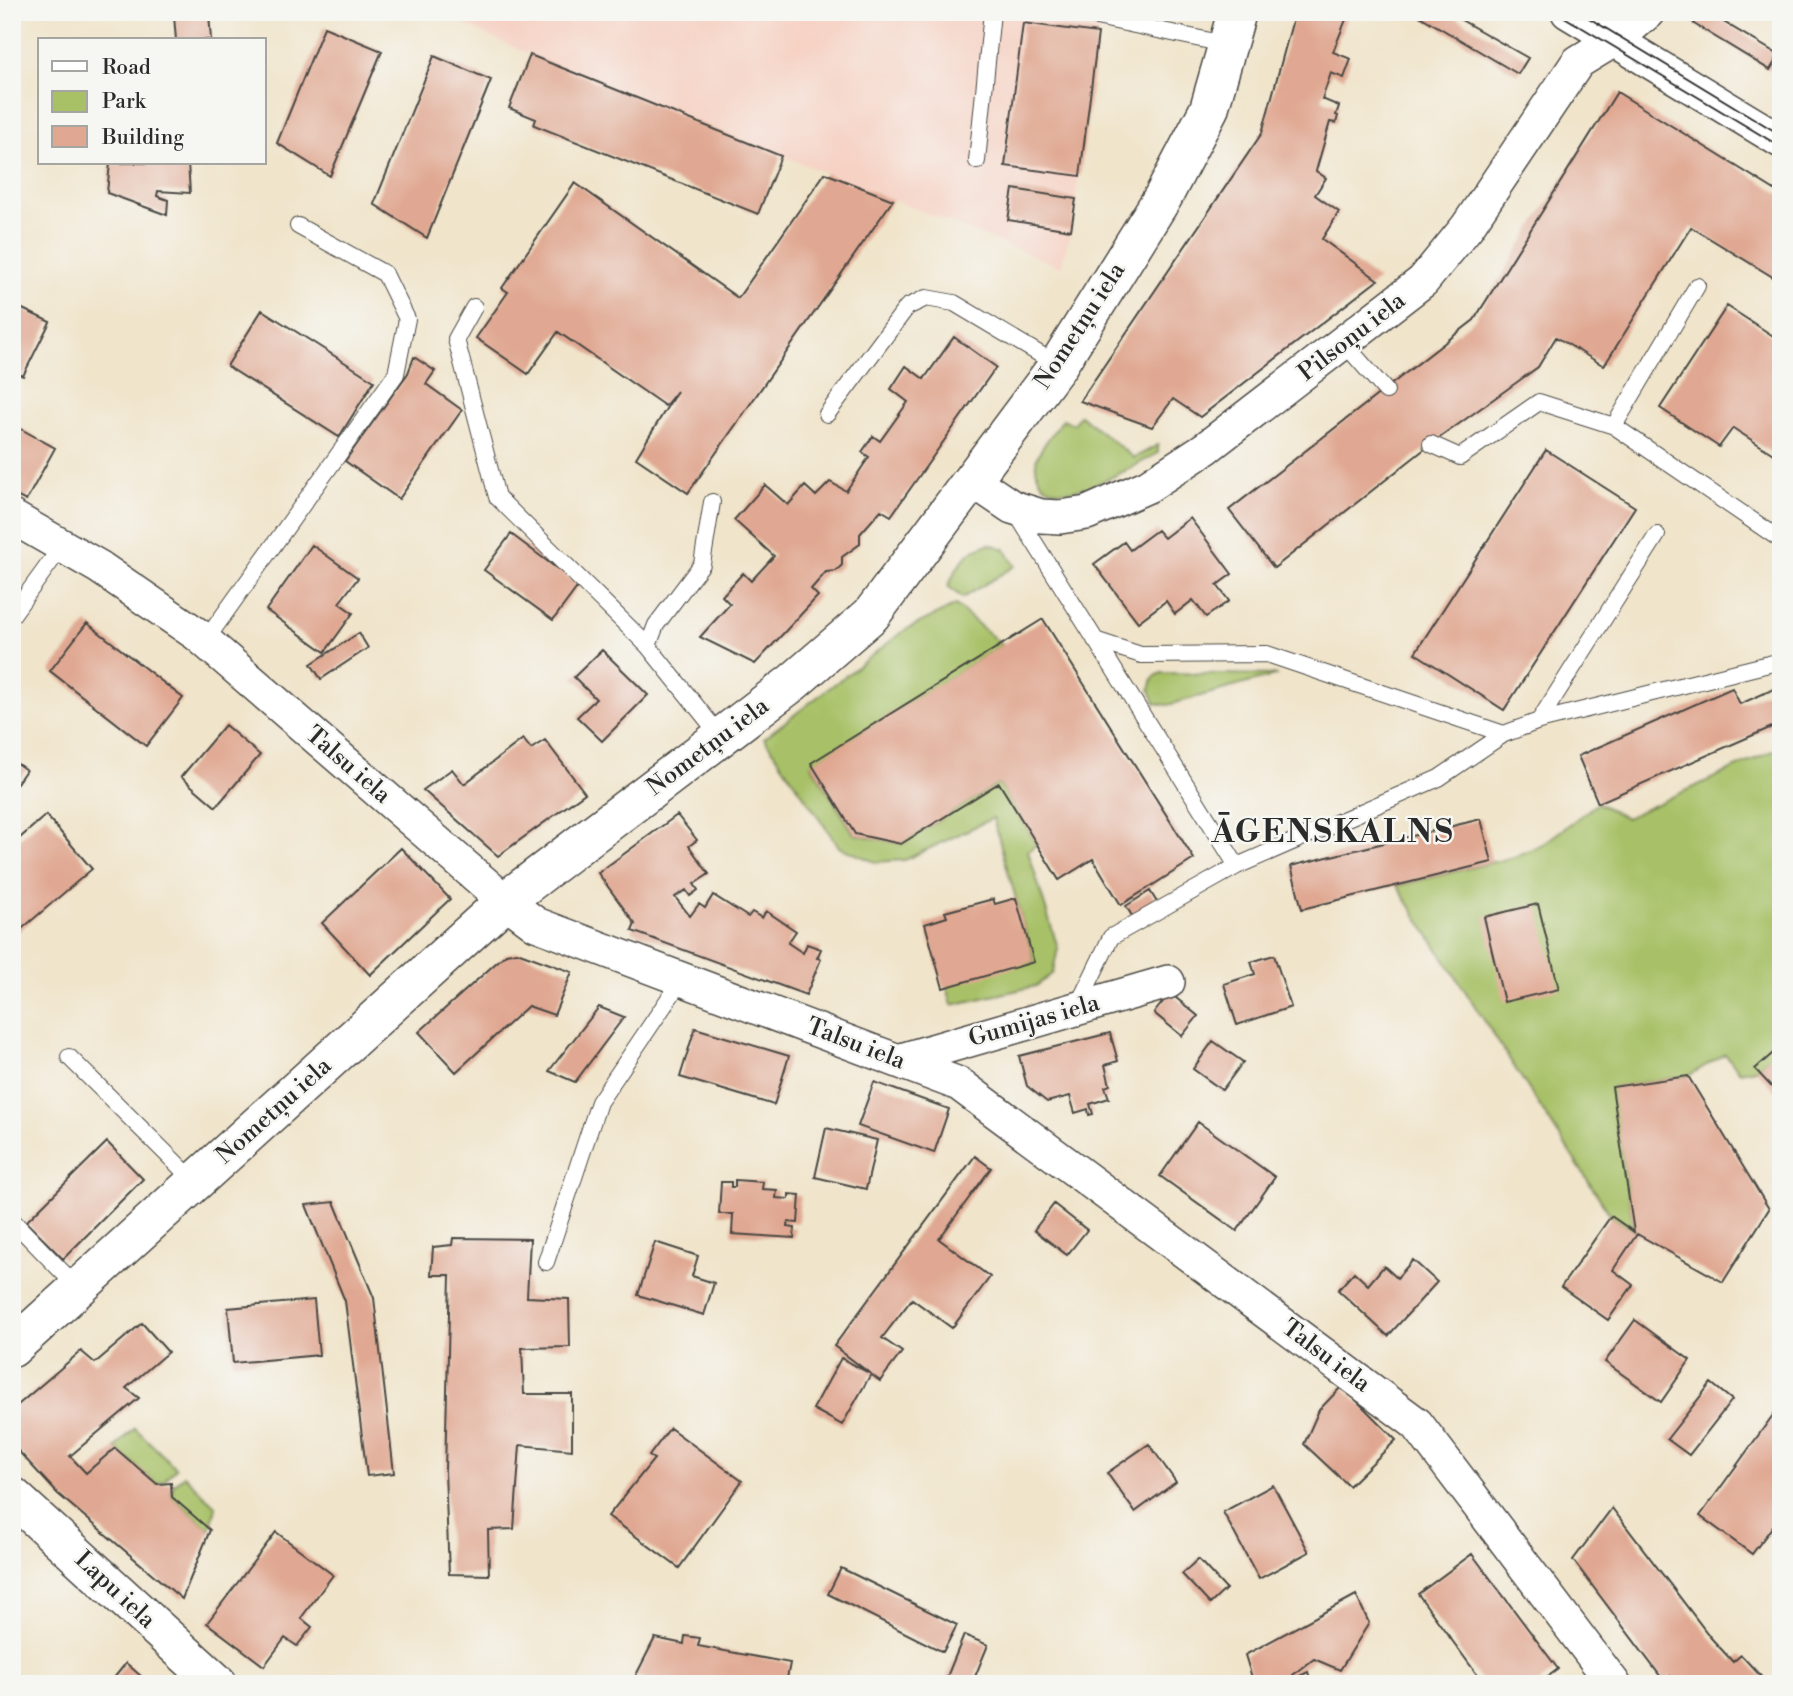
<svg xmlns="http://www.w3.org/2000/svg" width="1793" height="1696" font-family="'Libre Bodoni',serif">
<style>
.built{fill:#f6d2c4}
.green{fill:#a8c167;stroke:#6a7649;stroke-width:2}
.building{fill:#e0a892}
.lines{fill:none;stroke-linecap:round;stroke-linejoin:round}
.service-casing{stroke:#494743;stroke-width:18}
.minor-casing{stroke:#494743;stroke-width:36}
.tertiary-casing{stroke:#494743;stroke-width:41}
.service{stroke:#fff;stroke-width:16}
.minor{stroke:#fff;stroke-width:33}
.tertiary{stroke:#fff;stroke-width:38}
.tram{stroke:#2b2b2b;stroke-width:2}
.labels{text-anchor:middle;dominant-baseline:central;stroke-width:5;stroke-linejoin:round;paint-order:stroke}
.street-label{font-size:24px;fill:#2b2b2b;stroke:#f6f6f2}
.district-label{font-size:32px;font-weight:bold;letter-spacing:2px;fill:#2b2b2b;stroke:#f6f6f2}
</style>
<rect width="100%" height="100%" fill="#f6f6f2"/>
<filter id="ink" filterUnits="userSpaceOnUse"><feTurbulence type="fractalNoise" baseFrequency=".0143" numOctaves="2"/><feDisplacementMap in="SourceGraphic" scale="14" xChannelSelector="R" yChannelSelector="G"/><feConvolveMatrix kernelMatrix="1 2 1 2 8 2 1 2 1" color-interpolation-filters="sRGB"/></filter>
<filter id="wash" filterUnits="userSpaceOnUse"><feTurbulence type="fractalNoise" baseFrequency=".00686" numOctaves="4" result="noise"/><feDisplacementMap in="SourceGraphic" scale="28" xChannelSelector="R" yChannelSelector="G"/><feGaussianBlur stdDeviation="1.57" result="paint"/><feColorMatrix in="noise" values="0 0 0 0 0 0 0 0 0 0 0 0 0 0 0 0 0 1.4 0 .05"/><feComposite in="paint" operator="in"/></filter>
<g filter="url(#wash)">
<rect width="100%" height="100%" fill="#f0e4ca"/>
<path class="built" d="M 437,12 L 1104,12 L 1098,33 L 1071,230 L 1061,267 L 530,55 Z"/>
<path class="green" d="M 1080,415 L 1134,458 L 1158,445 L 1158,453 C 1136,465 1059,512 1040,480 C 1036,472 1034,463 1038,455 C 1045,442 1055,430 1063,419 L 1073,424 Z
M 990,544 L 1005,549 L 1015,566 L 962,598 L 948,586 C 958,565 966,549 990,544 Z
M 956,605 L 1002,645 L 811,764 L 854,834 L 901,844 L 999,783 L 1037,844 L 1028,851 L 1058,948 L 1053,973 L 1036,986 L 952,1005 L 944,976 L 1034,962 L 993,818 L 905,860 L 875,862 L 839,847 L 764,738 L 905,630 Z
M 1161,673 L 1277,675 L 1168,705 L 1155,703 L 1150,690 L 1153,678 Z
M 1781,747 L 1781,1047 L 1755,1069 L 1740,1072 L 1725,1054 L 1688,1076 L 1613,1087 L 1634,1232 L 1611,1216 L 1397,886 L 1514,857 L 1543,844 L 1598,803 L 1626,818 Z
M 135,1428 L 176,1468 L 164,1481 L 157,1484 L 115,1448 Z
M 184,1475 L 216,1507 L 210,1530 L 172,1497 L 173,1486 Z"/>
<g id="blocks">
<path class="building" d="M 1295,12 L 1349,12 L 1333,52 L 1351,59 L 1344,78 L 1331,73 L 1322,99 L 1339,106 L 1336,115 L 1338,116 L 1336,123 L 1330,122 L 1316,171 L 1326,178 L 1315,195 L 1339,212 L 1322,239 L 1378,280 L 1200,417 L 1173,399 L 1152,427 L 1080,401 L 1262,133 Z
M 1413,12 L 1447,12 L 1528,58 L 1518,74 Z
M 1693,12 L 1715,12 L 1717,18 L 1779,55 L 1770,70 L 1694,24 Z
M 209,14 L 211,40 L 176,40 L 174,16 Z
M 1023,23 L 1098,33 L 1080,176 L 1005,166 Z
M 324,27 L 382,51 L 330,176 L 277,143 Z
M 530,55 L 781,156 L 758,214 L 534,125 L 536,119 L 509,108 Z
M 434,56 L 491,80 L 427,238 L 374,204 Z
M 1617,92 L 1781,194 L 1781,282 L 1691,227 L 1604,366 L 1556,337 L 1538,367 L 1431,444 L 1274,568 L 1229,510 L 1474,320 Z
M 110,163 L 188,163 L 190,193 L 158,191 L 157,196 L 168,200 L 167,215 L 107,193 Z
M 825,173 L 893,200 L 688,493 L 636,458 L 677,391 L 665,406 L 558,332 L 528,374 L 476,338 L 508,292 L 502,288 L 575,183 L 738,298 Z
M 1013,189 L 1076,199 L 1071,230 L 1008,220 Z
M 12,304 L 50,322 L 23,376 L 12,371 Z
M 1727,306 L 1781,341 L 1781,459 L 1733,428 L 1719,447 L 1660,408 Z
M 262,310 L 374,381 L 339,437 L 227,366 Z
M 954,337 L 996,367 L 891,516 L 881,510 L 860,534 L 860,544 L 842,557 L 842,565 L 836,571 L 826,572 L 811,589 L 818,596 L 755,664 L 700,637 L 730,604 L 722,596 L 743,573 L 751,581 L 774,556 L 734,520 L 765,485 L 788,505 L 805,486 L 816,496 L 830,482 L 846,491 L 869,457 L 862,452 L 873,436 L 880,441 L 908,402 L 891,389 L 906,366 L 924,379 Z
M 414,357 L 435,371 L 426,384 L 462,410 L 399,499 L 345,461 L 408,373 Z
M 12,424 L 55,448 L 26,501 L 12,494 Z
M 1546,450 L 1635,507 L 1504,710 L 1415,653 Z
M 1190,518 L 1232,574 L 1217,585 L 1229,601 L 1206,617 L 1193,600 L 1175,614 L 1166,601 L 1138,622 L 1094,564 L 1124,542 L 1130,550 L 1157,530 L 1164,538 Z
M 511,534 L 579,585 L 553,620 L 484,570 Z
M 312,545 L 358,578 L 339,603 L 353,613 L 325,652 L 266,610 Z
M 1043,619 L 1194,859 L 1121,905 L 1093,859 L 1059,880 L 999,783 L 901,844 L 855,834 L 811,763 Z
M 87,623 L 183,698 L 146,746 L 50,671 Z
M 359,633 L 368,648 L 321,679 L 311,664 Z
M 602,650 L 648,695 L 602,741 L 577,717 L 596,699 L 574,677 Z
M 1781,686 L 1781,723 L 1598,803 L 1578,756 L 1732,688 L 1740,704 Z
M 225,725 L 260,755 L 216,807 L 181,777 Z
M 523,739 L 531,749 L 545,740 L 585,793 L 498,856 L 423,790 L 452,769 L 464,784 Z
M 12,760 L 26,770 L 12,790 Z
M 46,815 L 92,869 L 17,933 L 12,928 L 12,845 Z
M 677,815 L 697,840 L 689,846 L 709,874 L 694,884 L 698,890 L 690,896 L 686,890 L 675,897 L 690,916 L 699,904 L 705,908 L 713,895 L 748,917 L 752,912 L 762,918 L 766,911 L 796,931 L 788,943 L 803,953 L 807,944 L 821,949 L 817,958 L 821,959 L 806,995 L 632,931 L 635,924 L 598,873 Z
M 1481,819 L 1492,862 L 1302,909 L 1291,866 Z
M 401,848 L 450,899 L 370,975 L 322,923 Z
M 1150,891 L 1158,904 L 1134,919 L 1126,906 Z
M 1016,898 L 1034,962 L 943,988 L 925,924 L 947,917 L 945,912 L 993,899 L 995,904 Z
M 1538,904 L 1559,989 L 1504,1002 L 1484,917 Z
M 517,952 L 572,972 L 554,1015 L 528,1006 L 456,1072 L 419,1032 L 506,954 Z
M 1274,955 L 1291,1007 L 1237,1025 L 1224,984 L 1255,974 L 1251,962 Z
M 1170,993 L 1198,1016 L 1182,1036 L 1154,1013 Z
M 599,1007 L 624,1017 L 575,1082 L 549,1071 Z
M 695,1028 L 789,1056 L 774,1105 L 680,1077 Z
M 1110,1033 L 1118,1061 L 1105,1065 L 1110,1085 L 1105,1087 L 1109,1098 L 1090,1104 L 1093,1114 L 1089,1115 L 1088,1109 L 1075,1113 L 1070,1096 L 1047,1102 L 1027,1086 L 1019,1056 Z
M 1213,1041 L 1243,1062 L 1222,1090 L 1193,1069 Z
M 1781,1046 L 1781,1097 L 1755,1069 Z
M 1688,1076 L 1769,1209 L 1723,1282 L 1637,1234 L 1613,1270 L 1633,1285 L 1608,1320 L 1561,1287 L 1611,1216 L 1634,1232 L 1612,1087 Z
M 874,1082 L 949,1109 L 934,1153 L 858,1126 Z
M 1198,1122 L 1275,1177 L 1237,1231 L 1160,1176 Z
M 826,1128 L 877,1140 L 866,1189 L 815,1177 Z
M 107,1142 L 143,1179 L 63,1259 L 26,1222 Z
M 975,1156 L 991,1168 L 939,1239 L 990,1277 L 952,1328 L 912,1299 L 882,1338 L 902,1352 L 880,1381 L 834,1346 Z
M 735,1180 L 763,1182 L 762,1189 L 777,1190 L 776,1198 L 789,1199 L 789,1194 L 800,1195 L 798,1223 L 788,1222 L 787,1227 L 795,1228 L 794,1238 L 732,1234 L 733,1214 L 719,1214 L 721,1182 L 731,1182 L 731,1187 L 735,1187 Z
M 334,1202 L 374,1298 L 394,1473 L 367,1476 L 345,1301 L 306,1205 Z
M 1054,1204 L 1087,1230 L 1067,1255 L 1034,1230 Z
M 453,1238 L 530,1239 L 527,1297 L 569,1299 L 570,1347 L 522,1348 L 524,1394 L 572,1394 L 572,1450 L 520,1445 L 514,1529 L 488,1530 L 489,1575 L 449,1574 L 445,1471 L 450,1275 L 431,1275 L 433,1247 L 452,1245 Z
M 655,1242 L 698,1256 L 692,1276 L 714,1283 L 704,1315 L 638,1295 Z
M 1413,1260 L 1437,1282 L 1388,1336 L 1338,1290 L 1354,1272 L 1368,1285 L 1384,1266 L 1397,1278 Z
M 314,1300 L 319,1355 L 233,1363 L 228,1308 Z
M 1635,1320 L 1690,1360 L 1661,1402 L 1605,1362 Z
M 142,1323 L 168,1352 L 126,1388 L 139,1398 L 70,1456 L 86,1473 L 115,1448 L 157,1484 L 171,1483 L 172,1497 L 210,1530 L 182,1599 L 58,1494 L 12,1444 L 12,1410 L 81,1351 L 95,1363 Z
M 841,1358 L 871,1374 L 842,1425 L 813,1409 Z
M 1711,1383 L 1732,1400 L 1689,1455 L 1667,1439 Z
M 1342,1386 L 1396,1440 L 1349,1486 L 1304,1444 L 1319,1410 Z
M 1781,1404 L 1781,1532 L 1773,1526 L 1752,1554 L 1700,1516 Z
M 670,1428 L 742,1481 L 679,1568 L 608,1516 L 654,1459 L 649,1456 Z
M 1149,1444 L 1176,1482 L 1135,1512 L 1107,1473 Z
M 1273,1485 L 1309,1552 L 1259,1579 L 1223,1512 Z
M 1612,1508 L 1711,1638 L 1733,1662 L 1741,1655 L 1768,1684 L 1678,1684 L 1670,1676 L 1664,1681 L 1573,1560 Z
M 276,1532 L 333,1575 L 301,1618 L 312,1627 L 297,1646 L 285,1638 L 264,1666 L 207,1623 Z
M 1472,1554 L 1558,1669 L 1538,1684 L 1484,1684 L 1418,1594 Z
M 1198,1559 L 1226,1589 L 1210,1604 L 1182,1574 Z
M 841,1568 L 957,1625 L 943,1652 L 828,1594 Z
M 1356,1595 L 1369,1623 L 1340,1670 L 1314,1659 L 1293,1675 L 1294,1679 L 1308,1672 L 1312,1684 L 1254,1684 L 1245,1655 Z
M 964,1635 L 988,1645 L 972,1684 L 944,1684 Z
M 685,1636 L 700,1638 L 698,1646 L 790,1663 L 786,1684 L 670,1684 L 635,1677 L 655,1638 L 684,1644 Z
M 126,1663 L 150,1684 L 109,1684 Z"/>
</g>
</g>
<g filter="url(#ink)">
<use href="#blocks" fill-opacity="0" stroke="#494743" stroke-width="2"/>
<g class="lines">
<g class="service-casing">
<path id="service" d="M 1073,12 L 1229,45
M 977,161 L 992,12
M 474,307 L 456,339 L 497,497 L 648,646
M 1344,343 L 1386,391
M 827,414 L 907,307 L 926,298 L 954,303 L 1058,365
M 1614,426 L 1781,540
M 1431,444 L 1460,457 L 1539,402 L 1614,426 L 1697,286
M 712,502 L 702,564 L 656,625 L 648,646 L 721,737
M 1016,513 L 1237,866 L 1439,778 L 1504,734
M 12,615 L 62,546
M 1095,640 L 1141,655 L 1267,654 L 1504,734 L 1539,721 L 1657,535
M 205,641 L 396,374 L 407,319 L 385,274 L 298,226
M 1539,721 L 1781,661
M 1077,1007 L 1111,937 L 1237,866
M 69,1057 L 195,1182
M 12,1220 L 78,1288
M 546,1262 L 599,1102 L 682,979"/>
</g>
<g class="minor-casing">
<path id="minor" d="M 1568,12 L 1781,141
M 972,480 L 1012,507 L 1041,516 L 1060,517 L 1087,513 L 1148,486 L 1206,448 L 1423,281 L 1467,227 L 1578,62 L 1619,37 L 1648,12
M 12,517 L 99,567 L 198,635 L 505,901 L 536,924 L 959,1084 L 1417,1424 L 1614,1684
M 901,1060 L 1168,982"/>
</g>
<g class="tertiary-casing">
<path id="tertiary" d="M 12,1348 L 505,901 L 792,683 L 871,615 L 1058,365 L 1163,197 L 1209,109 L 1237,12
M 12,1496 L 218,1684"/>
</g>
<use href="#service" class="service"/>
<use href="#minor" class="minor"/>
<use href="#tertiary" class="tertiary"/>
<path class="tram" d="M 1556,12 L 1781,147
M 1579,12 L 1781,135"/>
</g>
</g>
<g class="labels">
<g class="street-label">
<text transform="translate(1080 326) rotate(-57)">Nometņu iela</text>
<text transform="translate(1352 337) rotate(-38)">Pilsoņu iela</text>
<text transform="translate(708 747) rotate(-37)">Nometņu iela</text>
<text transform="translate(348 765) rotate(41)">Talsu iela</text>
<text transform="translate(1034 1021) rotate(-16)">Gumijas iela</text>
<text transform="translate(856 1044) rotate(21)">Talsu iela</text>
<text transform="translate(274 1111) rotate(-42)">Nometņu iela</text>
<text transform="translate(1326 1356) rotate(37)">Talsu iela</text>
<text transform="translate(115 1590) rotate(43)">Lapu iela</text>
</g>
<g class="district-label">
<text x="1333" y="832">ĀGENSKALNS</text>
</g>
</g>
<rect width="1793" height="1696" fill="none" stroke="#f6f6f2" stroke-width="42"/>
<rect x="38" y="38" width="228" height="126" fill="#f6f6f2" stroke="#a5a5a2" stroke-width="2"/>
<rect x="52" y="61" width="35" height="10" fill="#ffffff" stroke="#a5a5a2" stroke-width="2"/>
<text x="102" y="74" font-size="21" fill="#2b2b2b">Road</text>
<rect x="52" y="91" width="35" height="21" fill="#a8c167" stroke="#a5a5a2" stroke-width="2"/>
<text x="102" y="108" font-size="21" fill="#2b2b2b">Park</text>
<rect x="52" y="126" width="35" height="21" fill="#e0a892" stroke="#a5a5a2" stroke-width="2"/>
<text x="102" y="144" font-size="21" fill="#2b2b2b">Building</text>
</svg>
